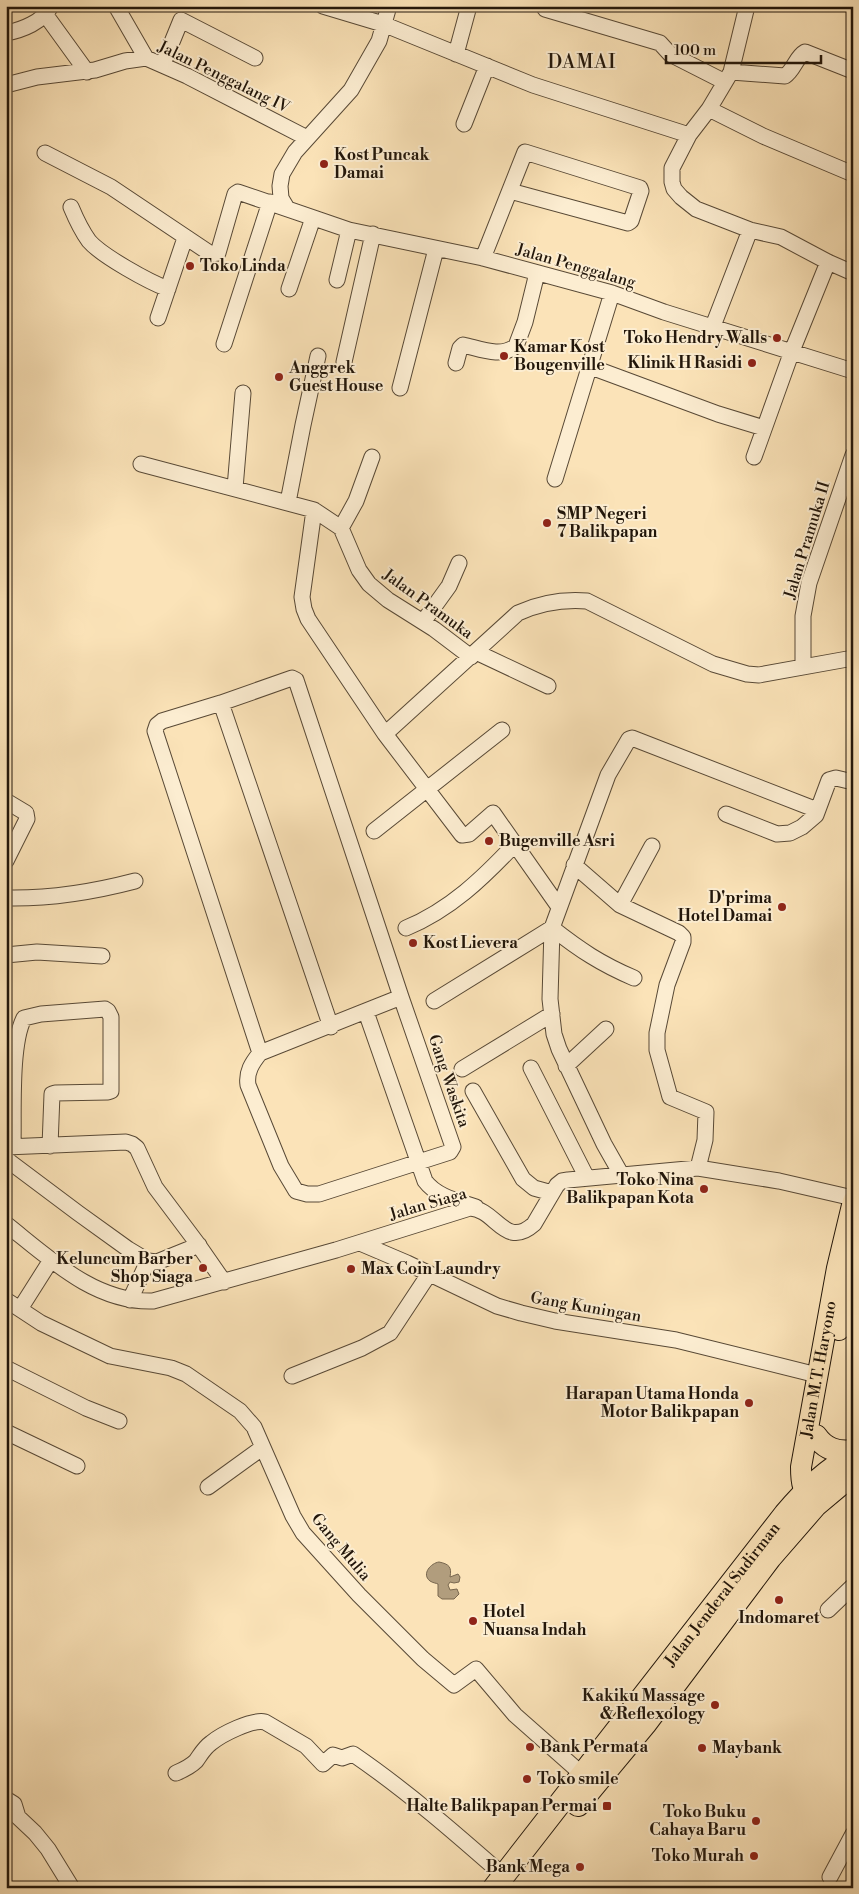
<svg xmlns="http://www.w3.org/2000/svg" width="859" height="1894" font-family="'Libre Bodoni',serif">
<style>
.water{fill:#b19d7d;stroke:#78674f}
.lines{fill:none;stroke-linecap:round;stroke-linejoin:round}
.minor-casing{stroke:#584936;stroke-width:17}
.major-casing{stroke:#22160a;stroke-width:22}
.highway-casing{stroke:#22160a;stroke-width:24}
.minor{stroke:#fcedd1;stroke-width:15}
.major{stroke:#fbe3b8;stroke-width:20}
.highway{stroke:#fbe3b8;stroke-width:22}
.poi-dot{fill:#8f2418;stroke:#fcedd1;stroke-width:2}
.labels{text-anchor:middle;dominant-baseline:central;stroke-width:4;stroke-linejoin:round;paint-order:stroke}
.street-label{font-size:16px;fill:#22160a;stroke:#fcedd1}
.poi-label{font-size:16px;font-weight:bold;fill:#22160a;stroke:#fcedd1;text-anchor:start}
.quarter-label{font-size:19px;letter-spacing:1px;fill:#22160a;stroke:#fcedd1}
</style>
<rect width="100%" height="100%" fill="#fbe3b8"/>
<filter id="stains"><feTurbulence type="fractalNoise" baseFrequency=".004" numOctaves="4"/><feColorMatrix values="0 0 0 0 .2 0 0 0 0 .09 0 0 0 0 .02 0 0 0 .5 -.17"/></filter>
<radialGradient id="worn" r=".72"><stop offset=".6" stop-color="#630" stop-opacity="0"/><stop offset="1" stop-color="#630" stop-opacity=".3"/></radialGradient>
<path class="water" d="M 439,1562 C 449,1564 452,1567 450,1577 L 458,1574 L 460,1577 L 459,1582 L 454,1583 L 450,1582 L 448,1585 L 450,1590 L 457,1589 L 459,1594 L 454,1599 L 442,1599 L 438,1596 L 438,1584 C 436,1583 433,1583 430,1581 C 421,1574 431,1563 439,1562 Z"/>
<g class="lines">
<g class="minor-casing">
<path id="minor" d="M 116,6 L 146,58
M 323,6 L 383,24 L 533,85 L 689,135
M 545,9 L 660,43 L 670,54 L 725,82
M 45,14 L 87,72
M 6,33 C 22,30 43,22 51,6
M 456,54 L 469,6
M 163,64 L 181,20 L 255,58
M 853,71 L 805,52 C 796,57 794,70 785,76 L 731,72 L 709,109 L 689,135 L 672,168 L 672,182 L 674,189 L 681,197 L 696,209 L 750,230 L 781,237 L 828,262 L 853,273
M 731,72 L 747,6
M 6,85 L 37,77 L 95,70 L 125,61 L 146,58 L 187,76 L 307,138
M 709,109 L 763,136 L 853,174
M 464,124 L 487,66
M 45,153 L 111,187 L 211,254 L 218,253 L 235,194 L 238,192 L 349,230 L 483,258 L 612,293 L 664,312 L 853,371
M 71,207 C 76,219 81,230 89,241 C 102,256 149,282 168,289
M 287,208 L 281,198 L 280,186 L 282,174 L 295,152 L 351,90 L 379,41 L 389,6
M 483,258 L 525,152 L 640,188 L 641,191 L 631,221 L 628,223 L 510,191
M 337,280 L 349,230
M 289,289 L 313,218
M 158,318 L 185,238
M 713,326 L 750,230
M 224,344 L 270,202
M 344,362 L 373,234
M 456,363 L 460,348 L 463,345 C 481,349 501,358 516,346 L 525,322 L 537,273
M 591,367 L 718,414 L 764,428
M 400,388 L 436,249
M 754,457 L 792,351 L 828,262
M 141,464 L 314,510 L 341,528 L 359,570 L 369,584 L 388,600 L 434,629 L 471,657
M 555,479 L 612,293
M 235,488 L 243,393
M 288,502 L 303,425 L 318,356
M 314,510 L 302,597 L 304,609 L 308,619 L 385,734 L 518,613 C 540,603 562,599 587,601 L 713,664 L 747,674 L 759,675 L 853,658
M 341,528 L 356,501 L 372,457
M 423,622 L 449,586 L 459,563
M 476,652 L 548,686
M 803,667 L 803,616 L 809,583 L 853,455
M 221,703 L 331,1027
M 385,734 L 462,835 L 469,834 L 493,813 L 559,907
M 6,801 L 26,813 L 27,819 L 6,861
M 726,814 L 777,834 L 790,833 L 802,827 L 816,815 L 829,780 L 836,778 L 853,782
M 374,831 L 502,730
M 574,865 L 620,905 L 679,933 L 683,937 L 683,942 L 667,985 L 657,1033 L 657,1050 L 670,1097 L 706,1112 L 705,1140 L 698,1168
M 6,898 C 50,899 93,892 135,881
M 620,905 L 652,846
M 406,928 C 450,910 483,878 515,844
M 6,955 L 37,952 L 102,956
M 434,1001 L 552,928 C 580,950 601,964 634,978
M 366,1012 L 425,1181 C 437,1197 458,1201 476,1207
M 260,1053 L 155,731 L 157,725 L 162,721 L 221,703 L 292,678 L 296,680 L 401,997 L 453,1147 L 450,1152 L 319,1194 L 307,1194 L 296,1191 L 281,1166 L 248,1085 C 246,1072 252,1063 260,1053 L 401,997
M 566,1066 L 606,1029
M 531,1068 L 587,1178
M 462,1069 L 552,1014
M 473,1091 L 523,1179 L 534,1188 L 552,1193
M 13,1146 C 14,1114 10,1045 24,1018 L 41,1014 L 105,1009 L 108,1011 L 111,1017 L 111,1091 L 108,1092 L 55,1093 L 52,1094 L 50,1146
M 6,1147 L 126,1142 L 132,1144 L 137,1148 L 155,1187 L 197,1243 L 224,1282
M 6,1159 L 78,1213 L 128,1249 L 148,1261 L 157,1262 L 199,1245
M 621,1174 L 604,1144 L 559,1049 L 554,1034 L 550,999 L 552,928 L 608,775 L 629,739 L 632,738 L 817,810
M 6,1224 C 49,1258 95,1303 153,1301 L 336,1250 L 470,1208 C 496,1209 505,1250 534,1224 L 557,1185 L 562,1181 L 568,1180 L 698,1168 L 779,1181 L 853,1198
M 360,1243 L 407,1263 L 497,1306 L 521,1313 L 555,1321 L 676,1340 L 817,1375
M 6,1300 L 41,1323 L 110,1356 L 171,1368 L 186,1374 L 240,1411 L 254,1427 L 293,1516 L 303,1533 L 359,1595 L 423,1659 L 454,1685 L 476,1669 L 515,1715 L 583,1775
M 130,1300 L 148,1261
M 20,1309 L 51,1260
M 6,1368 L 86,1408 L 119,1421
M 292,1376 L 362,1348 L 390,1333 L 429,1274
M 6,1432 L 77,1466
M 208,1487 L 262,1448
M 828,1610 L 853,1586
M 176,1773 C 183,1770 190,1767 196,1761 C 201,1754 204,1748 211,1743 C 222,1734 252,1719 265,1722 L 306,1746 L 323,1764 L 333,1755 L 342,1758 L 353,1754 C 407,1791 455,1833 504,1876
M 6,1799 L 14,1804 L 18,1817 L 35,1833 L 48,1849 L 72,1888
M 830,1877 L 853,1834"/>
</g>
<g class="major-casing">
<g id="major">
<path d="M 839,1330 L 853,1266"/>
<path id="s1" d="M 814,1502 C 802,1490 801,1484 801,1467 L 837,1268 L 853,1201"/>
</g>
</g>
<g class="highway-casing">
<g id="highway">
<path d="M 816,1436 C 825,1449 837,1453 853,1451"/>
<path d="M 578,1805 L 646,1723 L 770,1558 L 816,1505 L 853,1474"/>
<path id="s2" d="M 494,1888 L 785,1514 C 805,1490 826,1470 853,1455"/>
</g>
</g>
<use href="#minor" class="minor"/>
<use href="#major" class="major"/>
<use href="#highway" class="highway"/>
</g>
<g class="poi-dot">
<circle cx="324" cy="164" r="5"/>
<circle cx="190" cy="266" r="5"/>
<circle cx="777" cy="338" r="5"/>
<circle cx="504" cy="356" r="5"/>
<circle cx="752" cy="363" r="5"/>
<circle cx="279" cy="377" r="5"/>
<circle cx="547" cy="523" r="5"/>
<circle cx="489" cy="841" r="5"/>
<circle cx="782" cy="907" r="5"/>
<circle cx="413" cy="943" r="5"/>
<circle cx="704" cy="1189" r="5"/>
<circle cx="203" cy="1268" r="5"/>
<circle cx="351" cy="1269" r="5"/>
<circle cx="749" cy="1403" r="5"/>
<circle cx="779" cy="1600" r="5"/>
<circle cx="473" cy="1621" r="5"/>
<circle cx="715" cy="1705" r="5"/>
<circle cx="530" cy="1747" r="5"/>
<circle cx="702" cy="1748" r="5"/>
<circle cx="527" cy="1779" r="5"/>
<rect x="602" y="1801" width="10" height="10" rx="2.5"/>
<circle cx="756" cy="1821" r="5"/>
<circle cx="754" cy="1856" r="5"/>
<circle cx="580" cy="1867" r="5"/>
</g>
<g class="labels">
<g class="street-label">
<text transform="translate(224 77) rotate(26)">Jalan Penggalang IV</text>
<text transform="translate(576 266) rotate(16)">Jalan Penggalang</text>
<text transform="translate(807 540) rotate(-73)">Jalan Pramuka II</text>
<text transform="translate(428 604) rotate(36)">Jalan Pramuka</text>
<text transform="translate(449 1081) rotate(71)">Gang Waskita</text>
<text transform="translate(428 1204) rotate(-16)">Jalan Siaga</text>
<text transform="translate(586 1307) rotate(10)">Gang Kuningan</text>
<text stroke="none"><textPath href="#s1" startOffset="138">Jalan M.T. Haryono</textPath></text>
<text transform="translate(341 1547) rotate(50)">Gang Mulia</text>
<text stroke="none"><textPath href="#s2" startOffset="372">Jalan Jenderal Sudirman</textPath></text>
</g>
<g class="poi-label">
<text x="334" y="155">Kost Puncak<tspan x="334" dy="18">Damai</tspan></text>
<text x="200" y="266">Toko Linda</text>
<text x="767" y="338" text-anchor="end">Toko Hendry Walls</text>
<text x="514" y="347">Kamar Kost<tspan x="514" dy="18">Bougenville</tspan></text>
<text x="742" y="363" text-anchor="end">Klinik H Rasidi</text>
<text x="289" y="368">Anggrek<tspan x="289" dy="18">Guest House</tspan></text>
<text x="557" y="514">SMP Negeri<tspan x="557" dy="18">7 Balikpapan</tspan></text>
<text x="499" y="841">Bugenville Asri</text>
<text x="772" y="898" text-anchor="end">D'prima<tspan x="772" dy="18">Hotel Damai</tspan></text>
<text x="423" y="943">Kost Lievera</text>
<text x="694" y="1180" text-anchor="end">Toko Nina<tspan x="694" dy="18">Balikpapan Kota</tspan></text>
<text x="193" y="1259" text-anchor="end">Keluncum Barber<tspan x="193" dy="18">Shop Siaga</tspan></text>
<text x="361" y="1269">Max Coin Laundry</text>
<text x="739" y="1394" text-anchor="end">Harapan Utama Honda<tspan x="739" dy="18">Motor Balikpapan</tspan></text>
<text x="483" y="1612">Hotel<tspan x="483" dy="18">Nuansa Indah</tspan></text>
<text x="779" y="1618" text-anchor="middle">Indomaret</text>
<text x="705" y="1696" text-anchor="end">Kakiku Massage<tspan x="705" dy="18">&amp; Reflexology</tspan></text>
<text x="540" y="1747">Bank Permata</text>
<text x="712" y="1748">Maybank</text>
<text x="537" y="1779">Toko smile</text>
<text x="597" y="1806" text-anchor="end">Halte Balikpapan Permai</text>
<text x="746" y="1812" text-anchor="end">Toko Buku<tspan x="746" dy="18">Cahaya Baru</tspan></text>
<text x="744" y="1856" text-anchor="end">Toko Murah</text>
<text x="570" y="1867" text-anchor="end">Bank Mega</text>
</g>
<g class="quarter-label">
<text x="582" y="62">DAMAI</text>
</g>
</g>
<rect width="859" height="1894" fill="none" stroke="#fbe3b8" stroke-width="25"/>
<rect x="8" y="8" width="844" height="1879" fill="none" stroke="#22160a" stroke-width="2.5"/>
<rect x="12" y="12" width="834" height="1869" fill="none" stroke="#22160a"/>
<path d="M666 55v8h155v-8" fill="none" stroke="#22160a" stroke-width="2.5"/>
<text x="674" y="55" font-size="15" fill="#22160a" stroke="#fcedd1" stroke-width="4" paint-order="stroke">100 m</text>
<rect width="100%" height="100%" filter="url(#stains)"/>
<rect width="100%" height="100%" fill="url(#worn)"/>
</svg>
